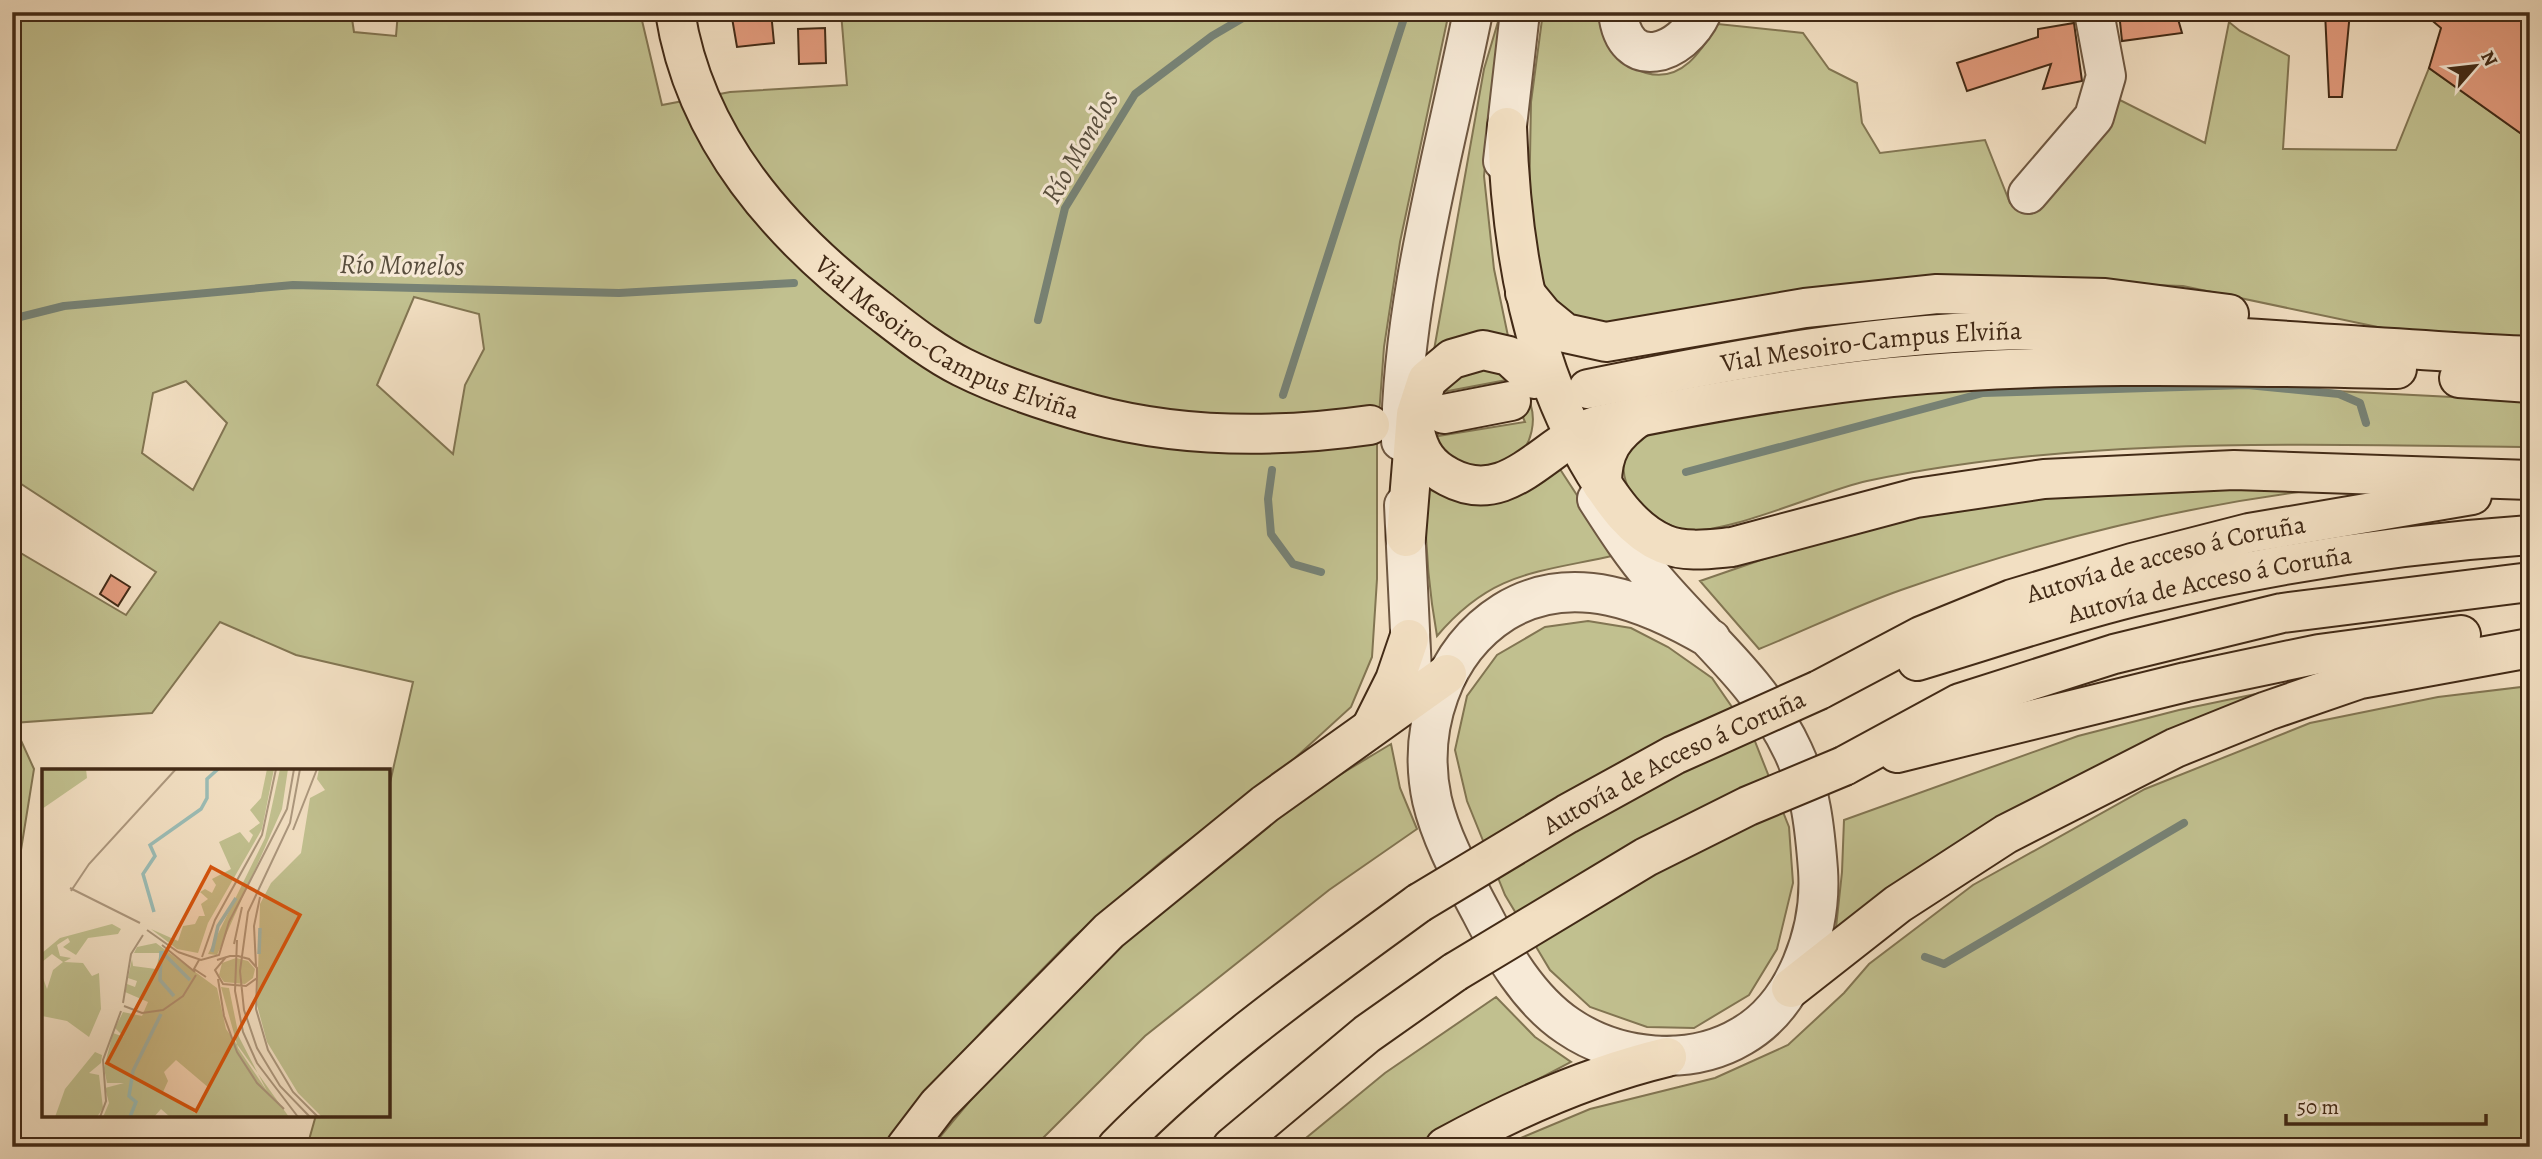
<svg xmlns="http://www.w3.org/2000/svg" width="2542" height="1159" font-family="Alegreya,serif">
<style>
.green{fill:#c1c08f;stroke:#827552;stroke-width:2;fill-rule:evenodd}
.lines{fill:none;stroke-linecap:round;stroke-linejoin:round}
.stream{stroke:#778275;stroke-width:8}
.building{fill:#e39b7d;stroke:#422a16;stroke-width:2}
.minor-casing{stroke:#6e5741;stroke-width:42}
.major-casing{stroke:#422a16;stroke-width:42}
.highway-casing{stroke:#422a16;stroke-width:42}
.minor{stroke:#f7ead7;stroke-width:38}
.major{stroke:#f2dfc2;stroke-width:38}
.highway{stroke:#f2dfc2;stroke-width:38}
.highway-bridge-casing{stroke:#422a16;stroke-width:42;stroke-linecap:butt}
.highway-bridge{stroke:#f2dfc2;stroke-width:38}
.labels{text-anchor:middle;dominant-baseline:central;stroke-width:6;stroke-linejoin:round;paint-order:stroke}
.street-label{font-size:26px;fill:#422a16;stroke:#f7ead7}
.water-label{font-size:28px;font-style:italic;fill:#584e3e;stroke:#f7ead7}
.inset-river{fill:none;stroke:#9bbcb5;stroke-width:3.5}
.inset-road{fill:none;stroke:#ac977d;stroke-width:2}
.view{fill:#d7540d;fill-opacity:0.15;stroke:#d7540d;stroke-width:3.5}
.inset-edge{fill:none;stroke:#422a16;stroke-width:3.5}
</style>
<rect width="100%" height="100%" fill="#f2dfc2"/>
<filter id="stains"><feTurbulence type="fractalNoise" baseFrequency=".00286" numOctaves="4"/><feColorMatrix values="0 0 0 0 .2 0 0 0 0 .09 0 0 0 0 .02 0 0 0 .5 -.17"/></filter>
<radialGradient id="worn" r=".72"><stop offset=".6" stop-color="#630" stop-opacity="0"/><stop offset="1" stop-color="#630" stop-opacity=".3"/></radialGradient>
<path class="green" d="M 12,12 L 351,12 L 354,32 L 396,36 L 398,12 L 640,12 L 662,105 L 730,92 L 847,85 L 841,12 L 1449,12 L 1400,242 L 1384,347 L 1377,443 L 1377,579 L 1372,657 L 1351,707 L 1283,769 L 1163,860 L 1073,938 L 985,1028 L 883,1147 L 307,1147 L 316,1115 L 388,1115 L 389,787 L 413,682 L 296,655 L 220,622 L 152,713 L 13,723 L 34,769 L 12,906 L 12,548 L 126,615 L 156,572 L 12,478 ZM 414,297 L 479,314 L 484,349 L 465,385 L 453,454 L 377,385 ZM 186,381 L 227,423 L 193,490 L 142,453 L 153,393 Z
M 1543,12 L 1605,12 L 1621,59 C 1629,63 1638,71 1646,73 C 1682,83 1702,50 1718,24 L 1803,33 L 1829,69 L 1857,83 L 1862,123 L 1880,153 L 1985,140 L 2010,203 L 2042,202 L 2120,100 L 2205,143 L 2229,22 L 2240,31 L 2289,56 L 2283,149 L 2396,150 L 2429,68 L 2530,140 L 2530,341 L 2411,334 L 2183,286 L 2093,283 L 1882,282 L 1761,296 L 1607,327 L 1577,321 L 1554,304 L 1539,278 L 1529,211 L 1531,102 Z
M 1500,15 L 1484,176 L 1494,269 L 1508,336 L 1464,338 L 1434,350 L 1484,69 Z
M 1481,364 C 1566,384 1536,488 1466,469 C 1453,466 1440,457 1434,444 C 1413,401 1441,374 1481,364 ZM 1507,380 L 1525,422 L 1438,436 L 1437,393 Z
M 2156,382 L 2530,401 L 2530,447 C 2309,445 2084,435 1867,481 C 1824,490 1721,537 1685,530 C 1671,527 1656,519 1645,509 C 1621,489 1612,452 1646,436 C 1681,420 1727,419 1765,413 C 1847,401 1929,388 2012,385 C 2060,383 2108,383 2156,382 Z
M 1556,463 L 1616,555 C 1538,573 1493,570 1437,636 C 1428,585 1424,536 1426,484 C 1437,489 1449,497 1461,500 C 1499,510 1535,494 1556,463 Z
M 2289,481 L 2349,486 C 2196,502 2046,539 1901,590 C 1853,607 1806,630 1759,649 L 1700,581 L 1839,533 L 2010,498 Z
M 1588,621 L 1631,628 L 1668,647 L 1712,678 L 1754,739 L 1789,827 L 1793,883 L 1777,949 L 1749,995 L 1694,1028 L 1647,1027 L 1590,1007 L 1550,970 L 1505,895 L 1467,801 L 1455,750 L 1467,696 L 1497,655 L 1545,627 Z
M 2530,686 L 2530,1147 L 1499,1147 L 1590,1109 L 1715,1078 L 1788,1045 L 1844,993 L 1869,964 L 1973,885 L 2145,789 L 2310,723 L 2438,697 Z
M 2289,687 L 1836,928 L 1842,872 L 1844,820 L 2078,736 L 2179,710 Z
M 1391,744 L 1400,788 L 1417,829 L 1329,890 L 1145,1036 L 1034,1147 L 932,1147 C 1032,1021 1160,899 1291,806 C 1323,784 1358,764 1391,744 Z
M 1496,997 L 1535,1037 L 1571,1062 L 1485,1107 L 1417,1147 L 1295,1147 L 1385,1073 Z"/>
<g class="lines">
<path class="stream" d="M 12,319 L 64,306 L 293,285 L 619,293 L 794,283
M 1038,320 L 1065,208 L 1135,94 L 1212,36 L 1253,12
M 1283,395 L 1406,12
M 1272,470 L 1268,499 L 1271,534 L 1293,564 L 1321,572
M 1686,472 L 1983,393 L 2247,385 L 2339,394 L 2360,403 L 2366,423
M 1925,957 L 1944,964 L 2184,823"/>
</g>
<path class="building" d="M 731,12 L 771,12 L 774,43 L 737,47 Z
M 2119,12 L 2176,12 L 2182,33 L 2122,41 Z
M 2325,12 L 2350,12 L 2342,97 L 2329,97 Z
M 2422,12 L 2530,12 L 2530,140 L 2429,68 L 2441,28 Z
M 2074,23 L 2082,81 L 2043,89 L 2051,64 L 1967,91 L 1957,63 L 2038,37 L 2038,29 Z
M 825,28 L 826,63 L 799,64 L 798,29 Z
M 111,575 L 130,587 L 118,606 L 100,594 Z"/>
<g class="lines">
<g class="minor-casing">
<path id="minor" d="M 1618,12 C 1624,74 1682,56 1702,12
M 1503,161 L 1520,12
M 2028,194 L 2094,117 L 2106,76 L 2094,12
M 1401,441 C 1402,299 1445,151 1473,12
M 1597,499 C 1615,527 1633,555 1655,580 C 1703,637 1761,682 1793,751 C 1811,789 1815,830 1818,870 C 1822,930 1796,1005 1742,1036 C 1690,1067 1618,1060 1568,1026 C 1529,1000 1502,953 1481,912 C 1462,876 1441,839 1432,800 C 1417,730 1442,651 1504,612 C 1572,570 1648,602 1711,639
M 1404,505 L 1412,672"/>
</g>
<g class="major-casing">
<g id="major">
<path id="s1" d="M 675,12 C 695,139 780,235 879,310 C 905,330 932,352 962,367 C 1002,387 1048,402 1091,414 C 1181,438 1279,438 1370,425"/>
<path d="M 1525,293 L 1543,315 L 1565,333 L 1606,342 L 1805,308 L 1937,294 L 2105,298 L 2229,314"/>
<path d="M 2459,378 L 2530,383"/>
<path id="s2" d="M 1588,389 C 1736,359 1882,331 2033,330 C 2200,330 2364,349 2530,356"/>
<path d="M 1444,414 L 1511,401"/>
<path d="M 1415,431 C 1419,452 1429,467 1449,477 C 1509,509 1545,442 1598,425 C 1695,405 1793,387 1892,377 C 2059,361 2229,366 2397,369"/>
<path d="M 1406,537 L 1416,414 L 1427,380 L 1452,359 L 1483,350 L 1509,356 L 1534,379"/>
</g>
</g>
<g class="highway-casing">
<g id="highway">
<path d="M 1507,127 C 1511,249 1531,367 1595,473 C 1613,501 1633,531 1664,544 C 1686,553 1710,549 1732,547 L 1916,498 L 2044,479 L 2234,470 L 2530,480"/>
<path d="M 1602,484 C 1602,451 1613,435 1640,416"/>
<path id="s3" d="M 1917,661 C 1991,639 2066,613 2141,595 C 2269,564 2398,544 2530,535"/>
<path id="s4" d="M 1819,690 L 1921,636 L 2012,599 L 2132,563 L 2249,533 L 2472,495"/>
<path d="M 1373,724 L 1395,680 L 1409,639"/>
<path d="M 1897,753 L 2186,682 L 2319,654 L 2461,635"/>
<path d="M 1844,766 L 1960,703 L 2114,654 L 2282,613 L 2530,582"/>
<path d="M 1791,988 L 1898,904 L 2006,834 L 2175,748 L 2267,711 L 2360,679 L 2530,648"/>
<path d="M 906,1147 L 938,1105 L 1109,931 L 1265,804 L 1447,674"/>
<path d="M 1117,1147 C 1207,1055 1315,979 1419,903"/>
<path d="M 1232,1147 L 1367,1034 L 1455,972"/>
<path d="M 1445,1147 C 1516,1108 1588,1076 1667,1057"/>
</g>
</g>
<use href="#minor" class="minor"/>
<use href="#major" class="major"/>
<use href="#highway" class="highway"/>
<g class="highway-bridge-casing">
<g id="highway-bridge">
<path id="s5" d="M 1419,903 L 1567,814 L 1674,755 L 1819,690"/>
<path d="M 1455,972 L 1646,857 L 1748,806 L 1844,766"/>
</g>
</g>
<use href="#highway-bridge" class="highway-bridge"/>
</g>
<g class="labels">
<g class="street-label">
<text stroke="none"><textPath href="#s1" startOffset="444">Vial Mesoiro-Campus Elviña</textPath></text>
<text stroke="none"><textPath href="#s2" startOffset="287">Vial Mesoiro-Campus Elviña</textPath></text>
<text stroke="none"><textPath href="#s4" startOffset="373">Autovía de acceso á Coruña</textPath></text>
<text stroke="none"><textPath href="#s3" startOffset="303">Autovía de Acceso á Coruña</textPath></text>
<text stroke="none"><textPath href="#s5" startOffset="292">Autovía de Acceso á Coruña</textPath></text>
</g>
<g class="water-label">
<text transform="translate(1080 147) rotate(-60)">Río Monelos</text>
<text transform="translate(402 265) rotate(1)">Río Monelos</text>
</g>
</g>
<g transform="translate(42 769)">
<rect width="348" height="348" fill="#f2dfc2"/>
<path d="M 0,0 L 44,0 L 45,9 L 0,40 ZM 225,0 L 232,0 L 220,60 L 166,154 L 156,184 L 135,180 L 109,160 L 136,172 L 141,157 L 153,155 L 157,147 L 163,147 L 159,135 L 166,130 L 158,123 L 163,120 L 170,124 L 174,116 L 170,110 L 189,100 L 177,73 L 198,63 L 207,74 L 211,66 L 207,62 L 218,54 L 208,41 L 219,29 ZM 238,0 L 246,0 L 240,40 L 175,186 L 166,185 L 223,69 ZM 277,0 L 348,0 L 348,348 L 280,348 L 256,324 L 225,273 L 215,236 L 218,135 L 229,114 L 259,84 L 268,29 L 283,21 L 275,10 ZM 70,155 L 79,160 L 76,165 L 46,169 L 34,186 L 21,178 L 28,173 L 26,169 L 15,176 L 18,187 L 29,189 L 22,193 L 41,194 L 50,207 L 57,204 L 59,240 L 47,268 L 25,252 L 0,247 L 0,206 L 5,220 L 11,201 L 21,193 L 10,185 L 0,193 L 0,184 L 18,169 ZM 114,174 L 175,219 L 184,260 L 247,348 L 128,348 L 119,340 L 112,348 L 61,348 L 67,334 L 63,319 L 82,314 L 65,314 L 62,299 L 71,264 L 82,268 L 73,259 L 81,243 L 100,247 L 106,233 L 83,223 L 85,215 L 93,218 L 95,212 L 86,209 L 90,190 L 91,197 L 114,200 L 118,184 L 92,184 L 95,178 ZM 134,291 L 167,319 L 153,344 L 121,323 L 126,312 L 122,303 ZM 194,189 L 206,192 L 213,200 L 211,209 L 203,215 L 182,213 L 177,206 L 180,194 ZM 179,218 L 187,219 L 197,268 L 225,322 L 196,279 ZM 53,283 L 60,286 L 59,294 L 47,304 L 57,306 L 61,339 L 55,348 L 13,348 L 23,320 Z" fill="#c1c08f" fill-rule="evenodd"/>
<path class="inset-river" d="M 112,143 L 101,105 L 113,87 L 108,76 L 159,40 L 165,29 L 165,10 L 176,0M 119,182 L 118,211 L 132,227M 120,183 L 148,211M 170,183 L 176,157 L 194,129M 217,185 L 218,159M 88,348 L 94,333 L 87,327 L 91,302 L 119,245"/>
<path class="inset-road" d="M 258,0 L 248,54 L 206,143 L 198,202 L 202,241 L 215,279 L 238,317 L 268,348M 251,61 L 275,0M 28,119 L 98,154M 29,122 L 47,95 L 134,0M 105,161 L 136,183M 195,171 L 193,222 L 201,263 L 215,294 L 256,348M 192,175 L 200,138M 120,176 L 153,203M 136,183 L 159,191 L 177,186 L 187,153 L 245,40 L 252,0M 160,188 L 173,151 L 220,66 L 234,0M 157,191 L 152,200 L 164,208M 175,191 L 188,187 L 196,187 L 207,190 L 215,199 L 215,209 L 204,217 L 181,215 L 173,201 L 184,188M 214,197 L 212,157 L 218,128M 215,209 L 214,240 L 226,281 L 251,323 L 276,348M 176,210 L 182,247 L 195,283 L 215,314 L 242,340M 81,234 L 89,185 L 101,166M 82,237 L 100,244 L 121,241 L 141,227 L 154,206M 58,348 L 64,332 L 61,291 L 79,242"/>
<path class="view" d="M 169,98 L 258,146 L 154,342 L 65,294 Z"/>
<rect width="348" height="348" class="inset-edge"/>
</g>
<rect width="2542" height="1159" fill="none" stroke="#f2dfc2" stroke-width="42"/>
<rect x="14" y="14" width="2514" height="1131" fill="none" stroke="#422a16" stroke-width="3.5"/>
<rect x="21" y="21" width="2500" height="1117" fill="none" stroke="#422a16" stroke-width="2"/>
<g transform="translate(2475 66) rotate(62)" stroke="#f7ead7" stroke-width="5" paint-order="stroke">
<path d="M0-5L12 26L0 18L-12 26Z" fill="#422a16"/>
<text y="-10" font-size="19" font-weight="bold" text-anchor="middle" fill="#422a16">N</text>
</g>
<path d="M2286 1114v10h200v-10" fill="none" stroke="#422a16" stroke-width="3.5"/>
<text x="2297" y="1114" font-size="21" fill="#422a16" stroke="#f7ead7" stroke-width="5" paint-order="stroke">50 m</text>
<rect width="100%" height="100%" filter="url(#stains)"/>
<rect width="100%" height="100%" fill="url(#worn)"/>
</svg>
